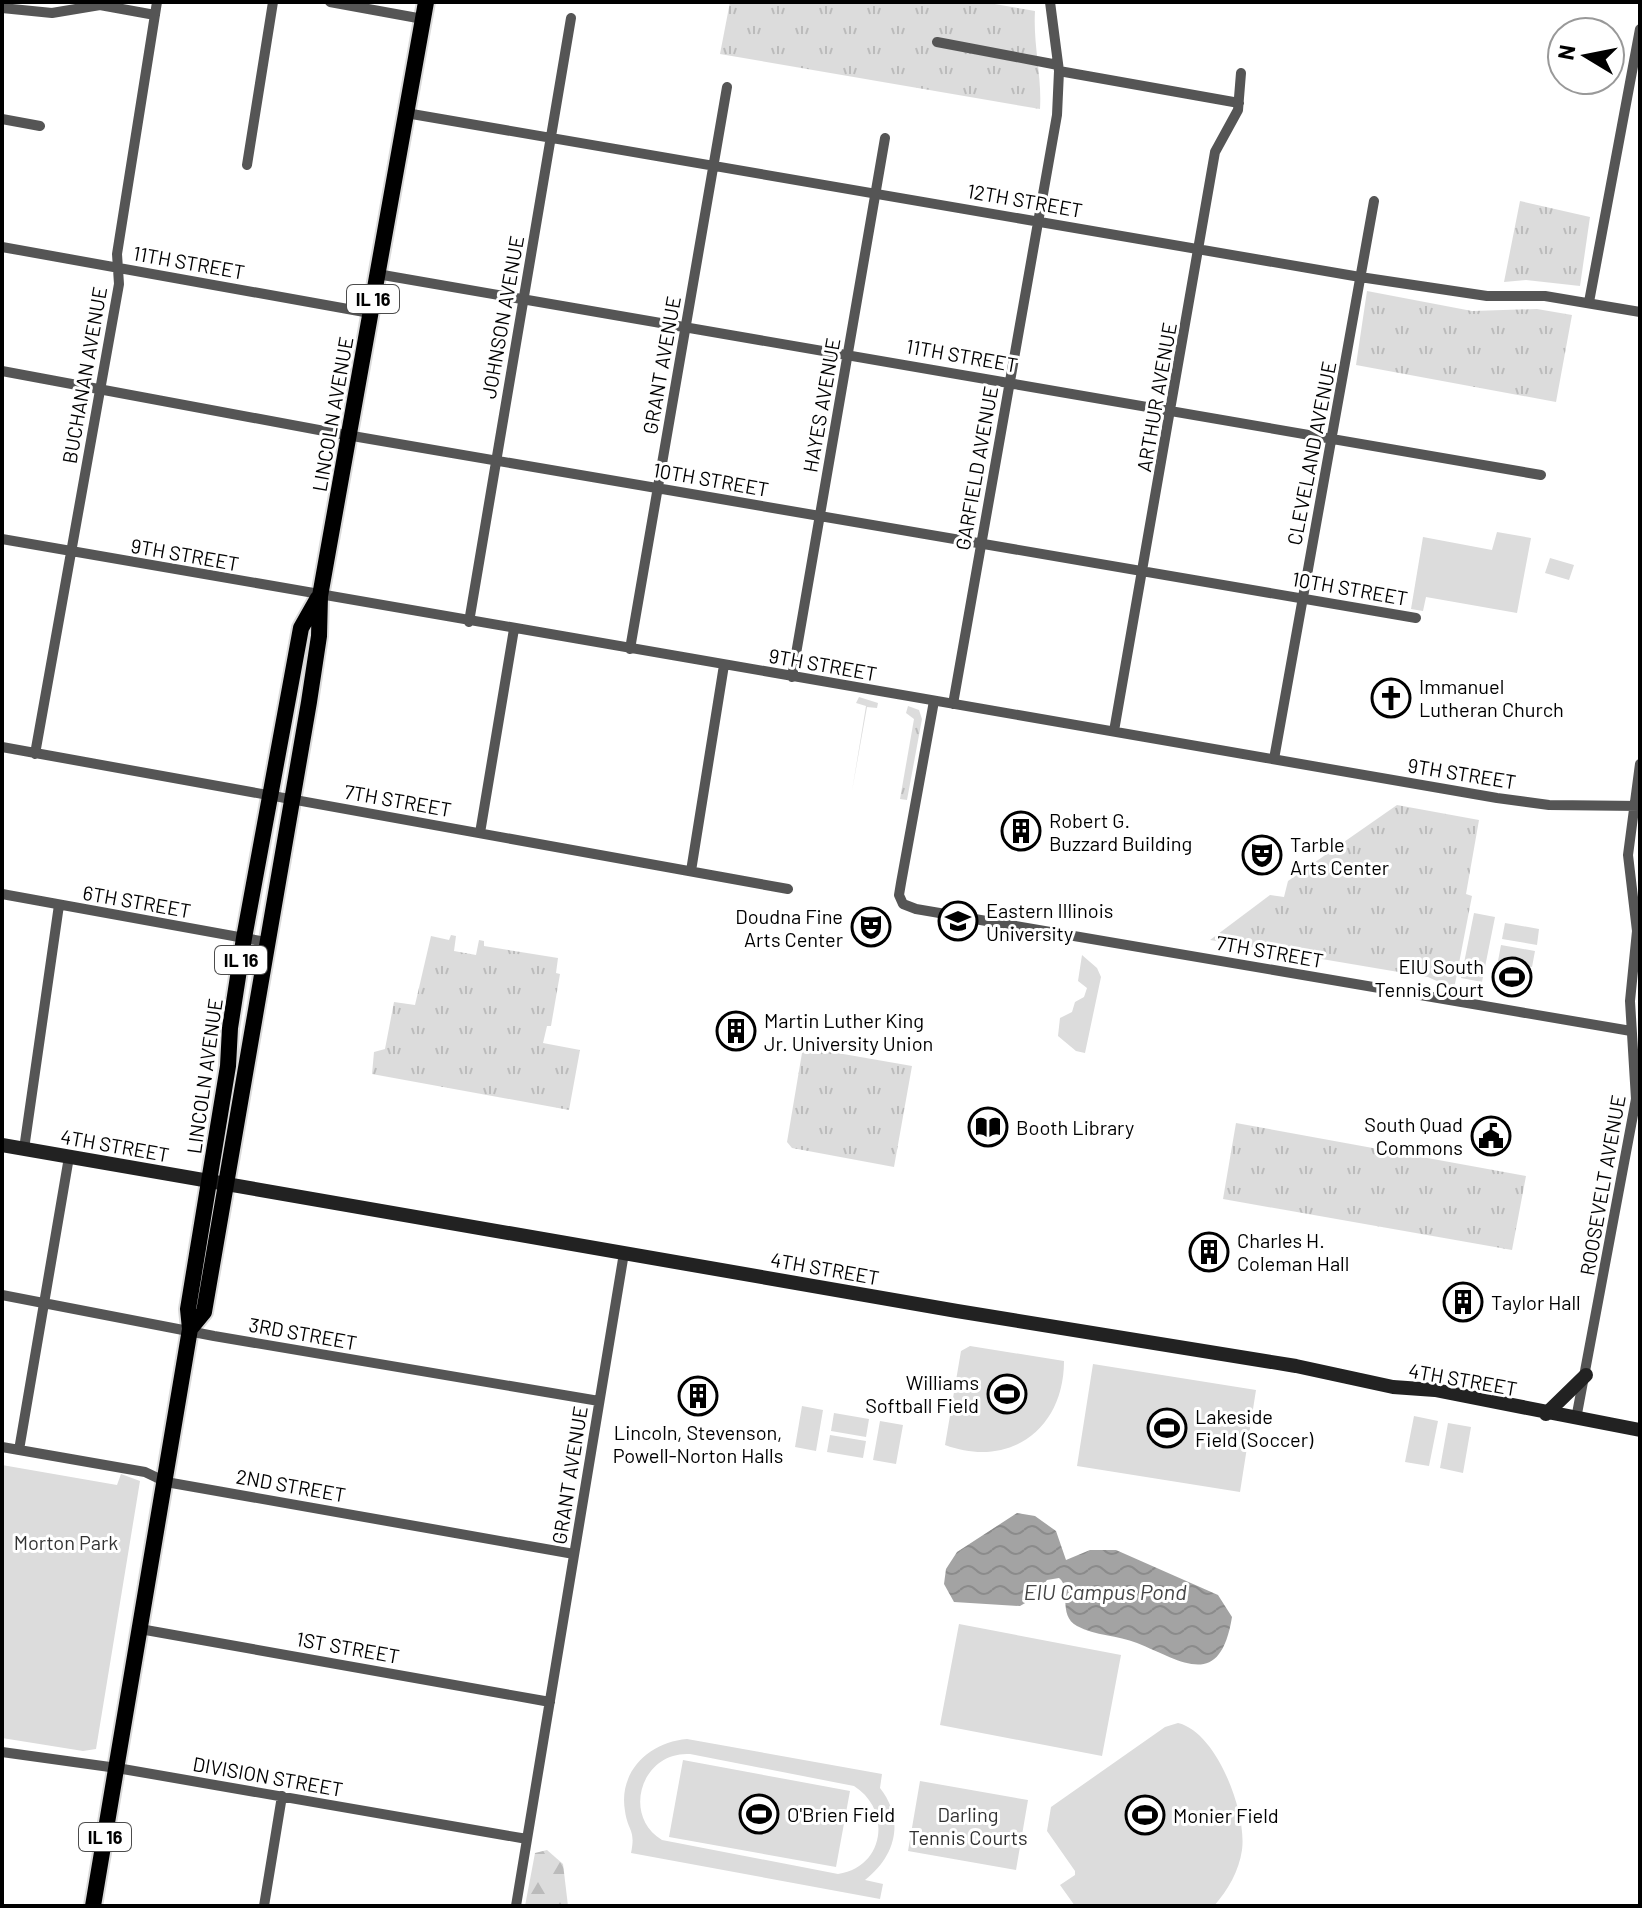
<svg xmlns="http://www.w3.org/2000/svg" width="1642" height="1908" font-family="Barlow,sans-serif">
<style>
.grass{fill:url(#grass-tufts)}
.forest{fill:url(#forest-firs)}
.green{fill:#dcdcdc;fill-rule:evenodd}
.water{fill:url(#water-waves)}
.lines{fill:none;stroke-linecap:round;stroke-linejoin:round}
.primary-casing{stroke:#dbdbdb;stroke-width:20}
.street{stroke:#555;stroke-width:10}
.secondary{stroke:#222;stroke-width:14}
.primary{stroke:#000;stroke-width:16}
.labels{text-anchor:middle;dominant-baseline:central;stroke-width:6;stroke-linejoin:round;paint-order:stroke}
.shield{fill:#fff;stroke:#4c4c4c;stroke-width:2}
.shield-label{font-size:18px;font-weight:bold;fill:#000}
.street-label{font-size:20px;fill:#000;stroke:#fff}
.poi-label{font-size:20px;fill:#000;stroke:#fff;text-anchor:start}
.park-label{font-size:20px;fill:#333;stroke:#fff}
.water-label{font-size:22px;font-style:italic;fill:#444;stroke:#fff}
</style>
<defs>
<pattern id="grass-tufts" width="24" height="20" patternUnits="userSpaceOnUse" patternTransform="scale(2)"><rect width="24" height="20" fill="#dcdcdc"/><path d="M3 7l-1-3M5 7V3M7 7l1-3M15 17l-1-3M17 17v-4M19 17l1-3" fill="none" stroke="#bbb"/></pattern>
<pattern id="forest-firs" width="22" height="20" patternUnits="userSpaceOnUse" patternTransform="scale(2)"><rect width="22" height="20" fill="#dcdcdc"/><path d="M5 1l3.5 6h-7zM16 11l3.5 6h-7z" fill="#bbb"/></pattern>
<pattern id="water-waves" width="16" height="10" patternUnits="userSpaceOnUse" patternTransform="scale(2)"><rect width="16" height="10" fill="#a3a3a3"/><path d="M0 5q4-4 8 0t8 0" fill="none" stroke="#8b8b8b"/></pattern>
</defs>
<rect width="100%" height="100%" fill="#fff"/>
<path class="grass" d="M 730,2 L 983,2 L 1035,11 C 1033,45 1042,75 1040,109 L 720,54 Z
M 1520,201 L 1590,217 L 1580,286 L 1526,280 L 1504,282 Z
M 1367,291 L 1472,311 L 1537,309 L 1572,315 L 1556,402 L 1356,365 Z
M 859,697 L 878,703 L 877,708 L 867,707 L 852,791 L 866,706 L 856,703 Z
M 908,706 L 919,710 L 922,719 L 907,800 L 900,799 L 914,719 L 906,713 Z
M 1397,805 L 1479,820 L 1466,894 L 1472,896 L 1454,989 L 1428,977 L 1210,940 L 1270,895 L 1284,897 L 1288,881 Z
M 451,935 L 456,936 L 454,951 L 476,955 L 479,940 L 484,941 L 484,946 L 558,958 L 556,973 L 560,974 L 551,1026 L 547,1026 L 543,1043 L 580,1050 L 569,1110 L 372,1074 L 374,1052 L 385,1049 L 394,1002 L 415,1005 L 431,936 L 449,940 Z
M 803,1047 L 912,1066 L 894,1167 L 792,1148 L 787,1142 Z
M 1236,1123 L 1526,1176 L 1512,1250 L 1223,1199 Z"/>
<path class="forest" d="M 547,1850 L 563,1864 L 568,1906 L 525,1906 L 535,1853 Z"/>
<path class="green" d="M 1497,532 L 1531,538 L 1517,613 L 1426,597 L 1423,611 L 1411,609 L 1423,537 L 1492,550 Z
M 1550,558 L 1574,565 L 1569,580 L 1545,573 Z
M 1474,913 L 1495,917 L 1482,982 L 1461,978 Z
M 1505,923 L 1539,929 L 1537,945 L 1502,939 Z
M 1501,945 L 1535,951 L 1532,967 L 1498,961 Z
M 1082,955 L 1097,968 L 1101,977 L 1085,1053 L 1076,1051 L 1058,1036 L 1060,1018 L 1072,1012 L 1075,1002 L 1084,997 L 1087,988 L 1078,981 Z
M 1496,966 L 1531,972 L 1528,988 L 1494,982 Z
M 970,1346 L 1064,1361 C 1064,1429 1010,1469 945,1445 L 961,1351 Z
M 1093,1364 L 1256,1390 L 1240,1492 L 1077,1466 Z
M 802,1406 L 823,1410 L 816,1451 L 795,1447 Z
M 834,1413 L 869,1419 L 866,1437 L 831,1431 Z
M 1414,1416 L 1438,1421 L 1429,1466 L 1405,1462 Z
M 880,1421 L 903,1425 L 896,1464 L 873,1460 Z
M 1448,1423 L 1471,1427 L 1463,1473 L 1440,1468 Z
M 830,1435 L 866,1441 L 863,1458 L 827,1452 Z
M 2,1465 L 117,1485 L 121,1474 L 140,1481 L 96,1749 L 83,1751 L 2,1738 Z
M 959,1624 L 1121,1655 L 1102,1756 L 940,1725 Z
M 1178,1723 C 1217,1732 1247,1813 1242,1850 C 1239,1871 1228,1890 1214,1906 L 1075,1906 L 1060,1885 L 1075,1875 L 1075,1871 L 1047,1831 L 1051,1807 L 1165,1727 Z
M 687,1739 L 882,1774 L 880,1788 C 905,1820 896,1856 865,1880 L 883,1884 L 880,1899 L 631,1853 C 636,1829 628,1832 625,1811 C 618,1771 650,1742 687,1739 ZM 690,1754 L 854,1786 C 892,1810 885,1867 838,1874 L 662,1840 C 621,1815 642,1751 690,1754 Z
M 683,1760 L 850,1791 L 836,1867 L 669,1837 Z
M 920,1781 L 1028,1800 L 1016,1870 L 908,1851 Z"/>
<path class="water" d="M 1017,1513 L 1035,1516 L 1056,1531 L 1066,1560 L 1090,1550 L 1116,1550 L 1218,1595 L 1232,1617 C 1220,1691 1182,1661 1137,1643 C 1118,1635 1095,1636 1077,1626 C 1057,1615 1072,1588 1059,1578 L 1047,1580 L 1032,1599 L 1020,1606 L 954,1602 L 944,1584 L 946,1569 L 957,1552 Z"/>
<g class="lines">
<g class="primary-casing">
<path id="primary" d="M 190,1329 L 204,1312 L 309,702 L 319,636 L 320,596 L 426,2
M 93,1906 L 190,1329 L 188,1309 L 228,1066 L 230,1028 L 244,938 L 301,628 L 318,598"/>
</g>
<path class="street" d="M 330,2 L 423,19
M 2,8 L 52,13 L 100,5 L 155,15
M 937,42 L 1058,65
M 1059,71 L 1239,103
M 406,113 L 1360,277 L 1487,296 L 1545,296 L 1640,312
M 2,119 L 40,126
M 247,165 L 273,2
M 2,247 L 370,313
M 377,274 L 1541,475
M 1589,302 L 1640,29
M 2,371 L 335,433 L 1416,618
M 2,539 L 1497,798 L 1549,805 L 1640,806
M 469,622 L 571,18
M 630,649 L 727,87
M 792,677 L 885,138
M 934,701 L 901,883 L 899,895 L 903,904 L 916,909 L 1631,1031
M 953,704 L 1057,115 L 1059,71 L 1050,2
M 1114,731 L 1215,152 L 1238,110 L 1241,73
M 2,747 L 788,889
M 35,754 L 119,284 L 117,254 L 157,2
M 1274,759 L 1374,201
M 480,833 L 514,629
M 691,871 L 724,665
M 2,894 L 266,942
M 24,1149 L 59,905
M 2,1295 L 214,1336 L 599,1401
M 1576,1419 L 1636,1099 L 1630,1001 L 1637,931 L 1628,855 L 1640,764
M 2,1447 L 145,1472 L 166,1482 L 574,1554
M 19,1450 L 69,1157
M 140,1629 L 550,1702
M 2,1752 L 117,1768 L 527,1839
M 264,1906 L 282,1796
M 516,1906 L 624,1253"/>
<path class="secondary" d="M 2,1145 L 957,1311 L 1296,1366 L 1393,1387 L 1435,1390 L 1640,1430
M 1546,1414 L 1586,1375"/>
<use href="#primary" class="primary"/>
</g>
<defs>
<g id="church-ring" transform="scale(2)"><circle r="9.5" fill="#fff" stroke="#000" stroke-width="1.5"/><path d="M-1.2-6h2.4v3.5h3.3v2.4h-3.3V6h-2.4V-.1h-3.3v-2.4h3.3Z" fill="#000"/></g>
<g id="building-ring" transform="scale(2)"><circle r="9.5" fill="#fff" stroke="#000" stroke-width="1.5"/><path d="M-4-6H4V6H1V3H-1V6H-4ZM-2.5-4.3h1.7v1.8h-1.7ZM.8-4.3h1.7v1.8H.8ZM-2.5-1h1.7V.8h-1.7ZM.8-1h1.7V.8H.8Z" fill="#000"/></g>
<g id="theatre-ring" transform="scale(2)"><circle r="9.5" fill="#fff" stroke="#000" stroke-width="1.5"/><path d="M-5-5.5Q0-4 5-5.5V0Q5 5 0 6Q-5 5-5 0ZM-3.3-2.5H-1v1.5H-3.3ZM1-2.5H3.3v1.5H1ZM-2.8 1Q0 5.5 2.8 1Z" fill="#000"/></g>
<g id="university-ring" transform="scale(2)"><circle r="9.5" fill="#fff" stroke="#000" stroke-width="1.5"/><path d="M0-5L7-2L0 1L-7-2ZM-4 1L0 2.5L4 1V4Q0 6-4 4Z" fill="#000"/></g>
<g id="stadium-ring" transform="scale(2)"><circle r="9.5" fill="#fff" stroke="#000" stroke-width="1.5"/><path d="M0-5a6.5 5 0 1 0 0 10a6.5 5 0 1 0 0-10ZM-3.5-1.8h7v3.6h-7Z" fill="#000"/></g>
<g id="library-ring" transform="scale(2)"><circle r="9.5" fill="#fff" stroke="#000" stroke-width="1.5"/><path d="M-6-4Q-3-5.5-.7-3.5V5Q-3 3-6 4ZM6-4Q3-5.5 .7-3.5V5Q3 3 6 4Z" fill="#000"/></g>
<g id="civic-ring" transform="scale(2)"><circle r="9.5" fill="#fff" stroke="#000" stroke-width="1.5"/><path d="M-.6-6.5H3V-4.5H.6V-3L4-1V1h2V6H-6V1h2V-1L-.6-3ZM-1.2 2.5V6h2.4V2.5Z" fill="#000"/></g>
</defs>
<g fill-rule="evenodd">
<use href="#church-ring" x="1391" y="698"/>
<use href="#building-ring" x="1021" y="831"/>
<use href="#theatre-ring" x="1262" y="855"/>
<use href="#university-ring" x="958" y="921"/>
<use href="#theatre-ring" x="871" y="927"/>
<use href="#stadium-ring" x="1512" y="977"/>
<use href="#building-ring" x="736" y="1031"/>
<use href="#library-ring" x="988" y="1127"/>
<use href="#civic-ring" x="1491" y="1136"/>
<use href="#building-ring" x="1209" y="1252"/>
<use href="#building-ring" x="1463" y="1302"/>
<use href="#stadium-ring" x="1007" y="1394"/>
<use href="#building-ring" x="698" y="1396"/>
<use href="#stadium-ring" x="1167" y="1428"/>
<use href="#stadium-ring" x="759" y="1814"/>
<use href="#stadium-ring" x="1145" y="1815"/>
</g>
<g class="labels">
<g class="shield">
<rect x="347" y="285" width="52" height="28" rx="6"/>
<rect x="215" y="946" width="52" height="28" rx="6"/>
<rect x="79" y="1823" width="52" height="28" rx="6"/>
</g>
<g class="shield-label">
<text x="373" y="299">IL 16</text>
<text x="241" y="960">IL 16</text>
<text x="105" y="1837">IL 16</text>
</g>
<g class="street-label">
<text transform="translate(1025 200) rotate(10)">12TH STREET</text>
<text transform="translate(189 262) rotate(10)">11TH STREET</text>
<text transform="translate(502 317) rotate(-80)">JOHNSON AVENUE</text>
<text transform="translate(962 355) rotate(10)">11TH STREET</text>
<text transform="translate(661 365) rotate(-80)">GRANT AVENUE</text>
<text transform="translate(84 375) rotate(-80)">BUCHANAN AVENUE</text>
<text transform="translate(1156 397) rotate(-80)">ARTHUR AVENUE</text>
<text transform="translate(821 405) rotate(-80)">HAYES AVENUE</text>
<text transform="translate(332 414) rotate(-80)">LINCOLN AVENUE</text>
<text transform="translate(1311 453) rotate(-79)">CLEVELAND AVENUE</text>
<text transform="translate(976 468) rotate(-80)">GARFIELD AVENUE</text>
<text transform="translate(711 479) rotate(10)">10TH STREET</text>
<text transform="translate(185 554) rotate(10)">9TH STREET</text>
<text transform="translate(1350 588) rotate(10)">10TH STREET</text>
<text transform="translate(823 664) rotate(10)">9TH STREET</text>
<text transform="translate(1462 773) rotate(9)">9TH STREET</text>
<text transform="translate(398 800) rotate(10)">7TH STREET</text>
<text transform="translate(137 901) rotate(10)">6TH STREET</text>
<text transform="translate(1270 951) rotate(10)">7TH STREET</text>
<text transform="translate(204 1076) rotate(-82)">LINCOLN AVENUE</text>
<text transform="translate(115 1145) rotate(10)">4TH STREET</text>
<text transform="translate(1602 1185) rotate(-80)">ROOSEVELT AVENUE</text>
<text transform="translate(825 1268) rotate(10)">4TH STREET</text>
<text transform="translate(303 1333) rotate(10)">3RD STREET</text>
<text transform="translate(1463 1379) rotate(10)">4TH STREET</text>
<text transform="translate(569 1475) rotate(-81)">GRANT AVENUE</text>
<text transform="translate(291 1485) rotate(10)">2ND STREET</text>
<text transform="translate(348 1647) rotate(10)">1ST STREET</text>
<text transform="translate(268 1776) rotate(10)">DIVISION STREET</text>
</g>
<g class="poi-label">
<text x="1419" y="686">Immanuel<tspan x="1419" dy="23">Lutheran Church</tspan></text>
<text x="1049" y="820">Robert G.<tspan x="1049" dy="23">Buzzard Building</tspan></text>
<text x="1290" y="844">Tarble<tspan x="1290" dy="23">Arts Center</tspan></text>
<text x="986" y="910">Eastern Illinois<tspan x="986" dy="23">University</tspan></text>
<text x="843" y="916" text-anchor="end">Doudna Fine<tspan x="843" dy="23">Arts Center</tspan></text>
<text x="1484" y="966" text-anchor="end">EIU South<tspan x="1484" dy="23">Tennis Court</tspan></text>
<text x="764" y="1020">Martin Luther King<tspan x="764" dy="23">Jr. University Union</tspan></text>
<text x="1463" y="1124" text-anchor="end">South Quad<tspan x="1463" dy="23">Commons</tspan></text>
<text x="1016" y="1127">Booth Library</text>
<text x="1237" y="1240">Charles H.<tspan x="1237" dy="23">Coleman Hall</tspan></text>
<text x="1491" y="1302">Taylor Hall</text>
<text x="979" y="1382" text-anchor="end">Williams<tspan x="979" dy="23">Softball Field</tspan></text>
<text x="1195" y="1416">Lakeside<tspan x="1195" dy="23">Field (Soccer)</tspan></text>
<text x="698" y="1432" text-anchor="middle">Lincoln, Stevenson,<tspan x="698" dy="23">Powell-Norton Halls</tspan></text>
<text x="787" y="1814">O'Brien Field</text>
<text x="1173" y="1815">Monier Field</text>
</g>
<g class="park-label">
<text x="66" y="1542">Morton Park</text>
<text x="968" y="1814">Darling<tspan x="968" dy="23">Tennis Courts</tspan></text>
</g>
<g class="water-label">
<text x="1105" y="1591">EIU Campus Pond</text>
</g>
</g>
<rect width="1642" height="1908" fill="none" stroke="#000000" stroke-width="8"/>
<g transform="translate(1586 56) rotate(280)"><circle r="38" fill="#ffffff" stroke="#999999" stroke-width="2"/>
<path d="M0-6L14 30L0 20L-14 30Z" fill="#000000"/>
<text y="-12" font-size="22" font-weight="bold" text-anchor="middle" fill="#000000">N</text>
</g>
</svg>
